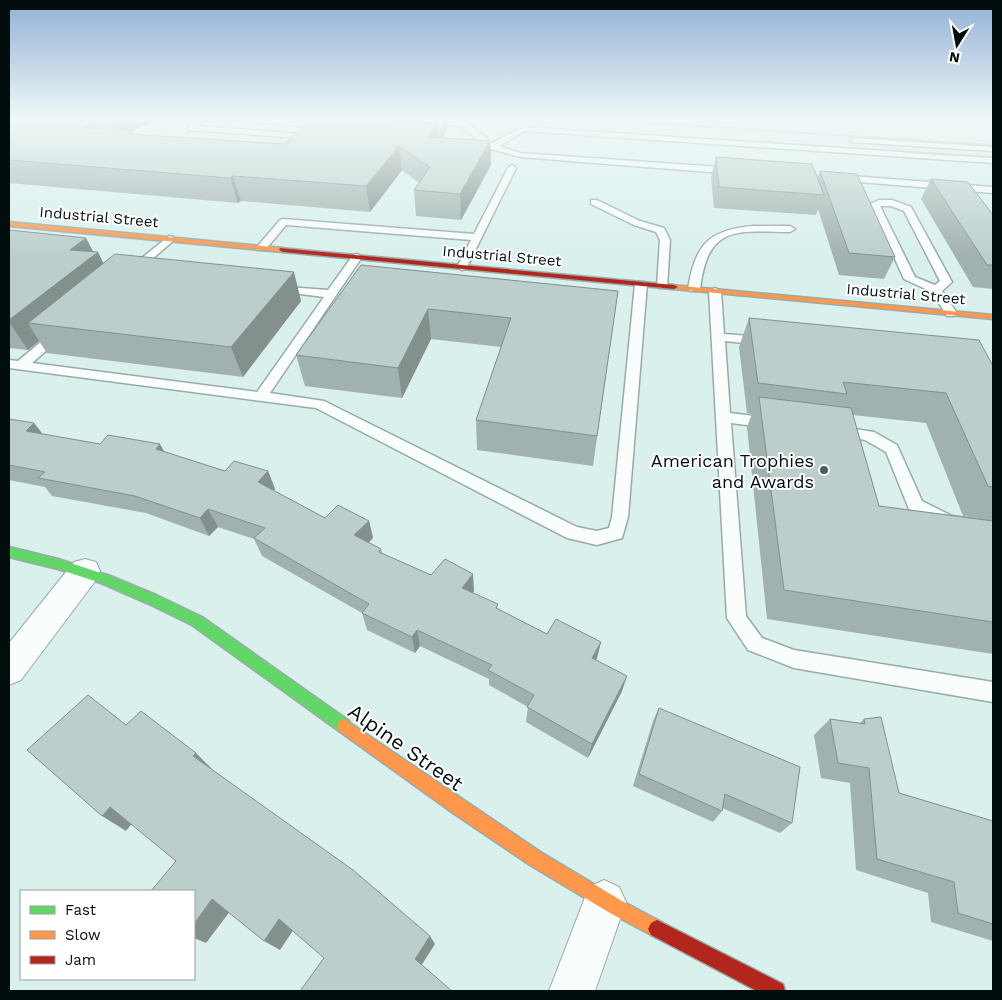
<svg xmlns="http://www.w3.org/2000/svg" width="1002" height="1000" font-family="'Work Sans',sans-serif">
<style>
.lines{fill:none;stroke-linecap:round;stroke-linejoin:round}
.lane-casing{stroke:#99aba9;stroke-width:3}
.street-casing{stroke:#99aba9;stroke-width:2}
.fast-casing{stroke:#99aba9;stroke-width:3}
.slow-casing{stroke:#99aba9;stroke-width:3}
.jam-casing{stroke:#99aba9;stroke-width:3}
.lane{fill:#f9fdfc;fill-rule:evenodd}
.street{fill:#f9fdfc;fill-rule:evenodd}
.fast{fill:#63d668;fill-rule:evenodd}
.slow{fill:#ff974d;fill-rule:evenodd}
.jam{fill:#b3261e;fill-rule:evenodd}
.rail{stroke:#b3b9b7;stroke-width:2}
.wall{fill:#a1b1af;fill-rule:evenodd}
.shaded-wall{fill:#83908e}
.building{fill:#bbcecb;stroke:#83908e}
.poi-dot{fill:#4d5d5b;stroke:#fff;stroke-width:2}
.labels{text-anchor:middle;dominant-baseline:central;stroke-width:4;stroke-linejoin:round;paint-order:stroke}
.far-street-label{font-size:15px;fill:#020e0d;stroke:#fff}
.poi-label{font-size:18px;fill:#020e0d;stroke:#fff;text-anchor:end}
.near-street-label{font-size:21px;fill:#020e0d;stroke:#fff}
</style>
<rect width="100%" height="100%" fill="#d9f0ed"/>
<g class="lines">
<g class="lane-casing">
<path id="lane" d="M 200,118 L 209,118 L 198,126 L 314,135 L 318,137 L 314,139 L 188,130 L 188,126 Z
M 219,118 L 303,122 L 313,118 L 324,118 L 304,126 L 223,120 Z
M 425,119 L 466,122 L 492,143 L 523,127 L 993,158 L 993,163 L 524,131 L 499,146 L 520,153 L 734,168 L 738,171 L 734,174 L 520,157 L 491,149 L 465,147 L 464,145 L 468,143 L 483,144 L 461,126 L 422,123 L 421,121 Z
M 854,138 L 993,147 L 993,151 L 851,142 L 850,140 Z
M 512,165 L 516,168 L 466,269 L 462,270 L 457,267 L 471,240 L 286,225 L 265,250 L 257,250 L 256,248 L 280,220 L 283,219 L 474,234 L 508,168 Z
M 838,175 L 993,187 L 993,193 L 835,180 L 834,178 Z
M 591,200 L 597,200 L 640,221 L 664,228 L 670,240 L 667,288 L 659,288 L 657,286 L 660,240 L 656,232 L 634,225 L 591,204 Z
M 879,200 L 892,200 L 911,207 L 952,282 L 942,291 L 957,313 L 955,316 L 947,316 L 932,292 L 904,279 L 870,204 ZM 880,206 L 891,206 L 904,211 L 940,281 L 935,285 L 915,277 Z
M 753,226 L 790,226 L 795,229 L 790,232 C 735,231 708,225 700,289 L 698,291 L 690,291 L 688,289 C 695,245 708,230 753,226 Z
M 169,236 L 173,237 L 173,241 L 135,274 L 127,274 L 127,270 Z
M 357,254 L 362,257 L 270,393 L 324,401 L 577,527 L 597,531 L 609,528 L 612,517 L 635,284 L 637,282 L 645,282 L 647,284 L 628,517 L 622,538 L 597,545 L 567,538 L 316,408 L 9,368 L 9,360 L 18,361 L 55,330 L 63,330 L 65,333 L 63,336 L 32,363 L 257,392 L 324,297 L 277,291 L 271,288 L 273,286 L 328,290 L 353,255 Z
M 715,288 L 721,291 L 724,334 L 762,337 L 768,341 L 762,345 L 725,341 L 730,413 L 770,418 L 777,423 L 770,428 L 731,423 L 746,616 L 762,638 L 794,650 L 993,682 L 993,702 L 794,668 L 748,650 L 727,618 L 709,291 Z
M 836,426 L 874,432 L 897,445 L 922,501 L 952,516 L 993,522 L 993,534 L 949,528 L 909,509 L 886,452 L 865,440 L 831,434 L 829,431 L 831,428 Z"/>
</g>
<g class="street-casing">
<path id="street" d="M 85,559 L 96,562 L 100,571 L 96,580 L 21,680 L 9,685 L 9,643 L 74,562 Z
M 604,880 L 619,887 L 626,902 L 595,991 L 549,991 L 589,887 Z"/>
</g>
<g class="fast-casing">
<path id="fast" d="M 9,547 L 58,559 L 110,576 L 156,595 L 202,617 L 349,721 L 351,726 L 349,731 L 344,733 L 339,731 L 192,625 L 147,603 L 101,583 L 58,569 L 9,557 Z"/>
</g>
<g class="slow-casing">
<path id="slow" d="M 9,222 L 283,248 L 287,250 L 283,252 L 9,226 Z
M 671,285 L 993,315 L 993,319 L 674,289 L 671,289 Z
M 344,719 L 542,853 L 622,901 L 663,923 L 666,929 L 663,935 L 657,938 L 610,913 L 530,865 L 453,813 L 339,731 L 337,726 L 339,721 Z"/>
</g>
<g class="jam-casing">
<path id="jam" d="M 280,248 L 674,285 L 678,287 L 674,289 L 283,252 L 279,250 Z
M 657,920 L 783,984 L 785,991 L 757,991 L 651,935 L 648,929 L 651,923 Z"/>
</g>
<use href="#lane" class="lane"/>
<use href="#street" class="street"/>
<use href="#fast" class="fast"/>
<use href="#slow" class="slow"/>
<use href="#jam" class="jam"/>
<path class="rail" d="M 572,118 L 993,145
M 904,152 L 993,157"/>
</g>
<path class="wall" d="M 9,118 L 160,118 L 133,131 L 135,135 L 284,144 L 312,118 L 448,118 L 448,127 L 442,138 L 490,141 L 491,165 L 461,220 L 416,216 L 414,190 L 419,183 L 402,170 L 370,212 L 241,201 L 238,203 L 9,183 Z
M 716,157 L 817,178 L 820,171 L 895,257 L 884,279 L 839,275 L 818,209 L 816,215 L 714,208 L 711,177 Z
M 931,179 L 993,215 L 993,289 L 973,287 L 921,199 Z
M 9,230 L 86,238 L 93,252 L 104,263 L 301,301 L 243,377 L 47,353 L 39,341 L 28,350 L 9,348 Z
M 361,265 L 618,291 L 593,466 L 477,450 L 476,420 L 501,347 L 431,339 L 402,398 L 305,386 L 296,355 Z
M 749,318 L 993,366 L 993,654 L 767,619 L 747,427 L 752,414 L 747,413 L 739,347 ZM 853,415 L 926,423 L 963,516 L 982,519 L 879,506 Z
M 9,419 L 34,423 L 42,434 L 100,444 L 165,452 L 225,471 L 268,471 L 275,489 L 273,491 L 325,518 L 369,521 L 373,538 L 369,542 L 381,549 L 382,553 L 431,575 L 474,591 L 473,593 L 498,609 L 547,634 L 601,642 L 596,660 L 622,691 L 588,758 L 526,722 L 528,707 L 489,685 L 489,679 L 420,646 L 415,653 L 367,630 L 362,613 L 262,556 L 254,539 L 218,527 L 209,536 L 146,513 L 52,496 L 45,487 L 9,480 Z
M 659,708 L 792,823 L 780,833 L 722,808 L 722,811 L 713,822 L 633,786 L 653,721 Z
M 830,719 L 860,723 L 864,719 L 899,793 L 993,821 L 993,941 L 931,922 L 928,893 L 856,870 L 850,783 L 821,778 L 814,735 Z"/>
<path class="shaded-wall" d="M 109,118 L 160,118 L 118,139 Z
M 446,118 L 448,118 L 448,127 L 441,140 L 441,127 Z
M 94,123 L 104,146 L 84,128 Z
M 436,124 L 437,147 L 429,137 Z
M 490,141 L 491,165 L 461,220 L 460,194 Z
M 399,146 L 402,170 L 370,212 L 366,186 Z
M 233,176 L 241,201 L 238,203 L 230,178 Z
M 86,238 L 95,255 L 98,252 L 112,281 L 28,323 L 39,341 L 28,350 L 9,322 L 9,320 L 70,250 Z
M 294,272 L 301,301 L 243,377 L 231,347 Z
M 428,309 L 431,339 L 402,398 L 398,368 Z
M 34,423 L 48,441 L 26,431 Z
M 160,444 L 170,462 L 156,449 Z
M 268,471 L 275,489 L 265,500 L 258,482 Z
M 208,509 L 218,527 L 209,536 L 200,518 Z
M 369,521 L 373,538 L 359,552 L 354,535 Z
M 473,574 L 474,591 L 463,605 L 462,588 Z
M 417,630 L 420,646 L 415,653 L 412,637 Z
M 601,642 L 597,658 L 589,673 L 592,658 Z
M 627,676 L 622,691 L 588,758 L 592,744 Z
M 196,753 L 213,770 L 193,756 Z
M 110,807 L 133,822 L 126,831 L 102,816 Z
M 212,899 L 231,910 L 206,943 L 194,938 L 194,924 Z
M 279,919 L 294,929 L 280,950 L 264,941 Z
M 430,936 L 435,944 L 421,966 L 415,959 Z"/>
<path class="building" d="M 9,118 L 36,118 L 94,123 L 84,128 L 134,131 L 129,134 L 284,144 L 312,118 L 325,118 L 436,124 L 429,137 L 490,141 L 460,194 L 414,190 L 430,167 L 399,146 L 366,186 L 233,176 L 230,178 L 9,160 Z
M 325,118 L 446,118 L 441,127 L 436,127 L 436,124 Z
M 716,157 L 812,164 L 824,195 L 719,187 Z
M 820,171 L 857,174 L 895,257 L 849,253 Z
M 931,179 L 968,182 L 993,215 L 993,265 L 987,265 Z
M 9,230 L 86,238 L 70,250 L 98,252 L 9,320 Z
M 115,254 L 294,272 L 231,347 L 28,323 Z
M 361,265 L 618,291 L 597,436 L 476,420 L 511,318 L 428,309 L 398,368 L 296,355 Z
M 749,318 L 979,340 L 993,366 L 993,487 L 988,486 L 946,393 L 843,382 L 847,394 L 758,383 Z
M 759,397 L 851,408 L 879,506 L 993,521 L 993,622 L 784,590 Z
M 9,419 L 34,423 L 26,431 L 100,444 L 108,435 L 160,444 L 156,449 L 225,471 L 234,461 L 268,471 L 258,482 L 325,518 L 338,505 L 369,521 L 354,535 L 381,549 L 379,552 L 431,575 L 445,559 L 473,574 L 462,588 L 498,604 L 496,608 L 547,634 L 556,619 L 601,642 L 592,658 L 627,676 L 592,744 L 527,707 L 534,695 L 488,670 L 492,665 L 417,630 L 412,637 L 362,613 L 369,604 L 254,538 L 265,528 L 208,509 L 200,518 L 135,496 L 38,478 L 45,472 L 9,465 Z
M 88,695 L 126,725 L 141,711 L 196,753 L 193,756 L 353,870 L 430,936 L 415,959 L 452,991 L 300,991 L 324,958 L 279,919 L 264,941 L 212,899 L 194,924 L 194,891 L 151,891 L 176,861 L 110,807 L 102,816 L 27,750 Z
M 659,708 L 800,767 L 792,823 L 725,794 L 722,811 L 639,774 Z
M 881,717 L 899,793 L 993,821 L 993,924 L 958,913 L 954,882 L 877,859 L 869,768 L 838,763 L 830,719 L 865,724 L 864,719 Z"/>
<linearGradient id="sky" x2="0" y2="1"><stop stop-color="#93b0d6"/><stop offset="0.46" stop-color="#eef8f7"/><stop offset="1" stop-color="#eef8f7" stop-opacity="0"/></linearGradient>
<rect width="1002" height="258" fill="url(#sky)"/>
<circle class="poi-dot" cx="824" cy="470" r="5"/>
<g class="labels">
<g class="far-street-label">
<text transform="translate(99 217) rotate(5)">Industrial Street</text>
<text transform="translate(502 256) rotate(5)">Industrial Street</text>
<text transform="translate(906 294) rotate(5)">Industrial Street</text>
</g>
<g class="poi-label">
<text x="814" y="460">American Trophies<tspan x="814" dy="21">and Awards</tspan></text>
</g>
<g class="near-street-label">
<text transform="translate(406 747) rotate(35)">Alpine Street</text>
</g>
</g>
<rect width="1002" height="1000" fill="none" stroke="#020e0d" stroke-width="20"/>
<rect x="20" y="890" width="175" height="90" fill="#ffffff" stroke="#9a9f9e"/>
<rect x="30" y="906" width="25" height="8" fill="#63d668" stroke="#9a9f9e"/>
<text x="65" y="915" font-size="15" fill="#020e0d">Fast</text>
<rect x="30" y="931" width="25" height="8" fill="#ff974d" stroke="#9a9f9e"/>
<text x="65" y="940" font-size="15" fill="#020e0d">Slow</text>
<rect x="30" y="956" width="25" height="8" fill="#b3261e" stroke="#9a9f9e"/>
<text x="65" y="965" font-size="15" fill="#020e0d">Jam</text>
<g transform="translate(957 45) rotate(191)" stroke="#ffffff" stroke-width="4" paint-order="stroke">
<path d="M0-4L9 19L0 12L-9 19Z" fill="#020e0d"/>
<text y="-8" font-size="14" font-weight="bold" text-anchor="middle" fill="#020e0d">N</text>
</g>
</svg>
